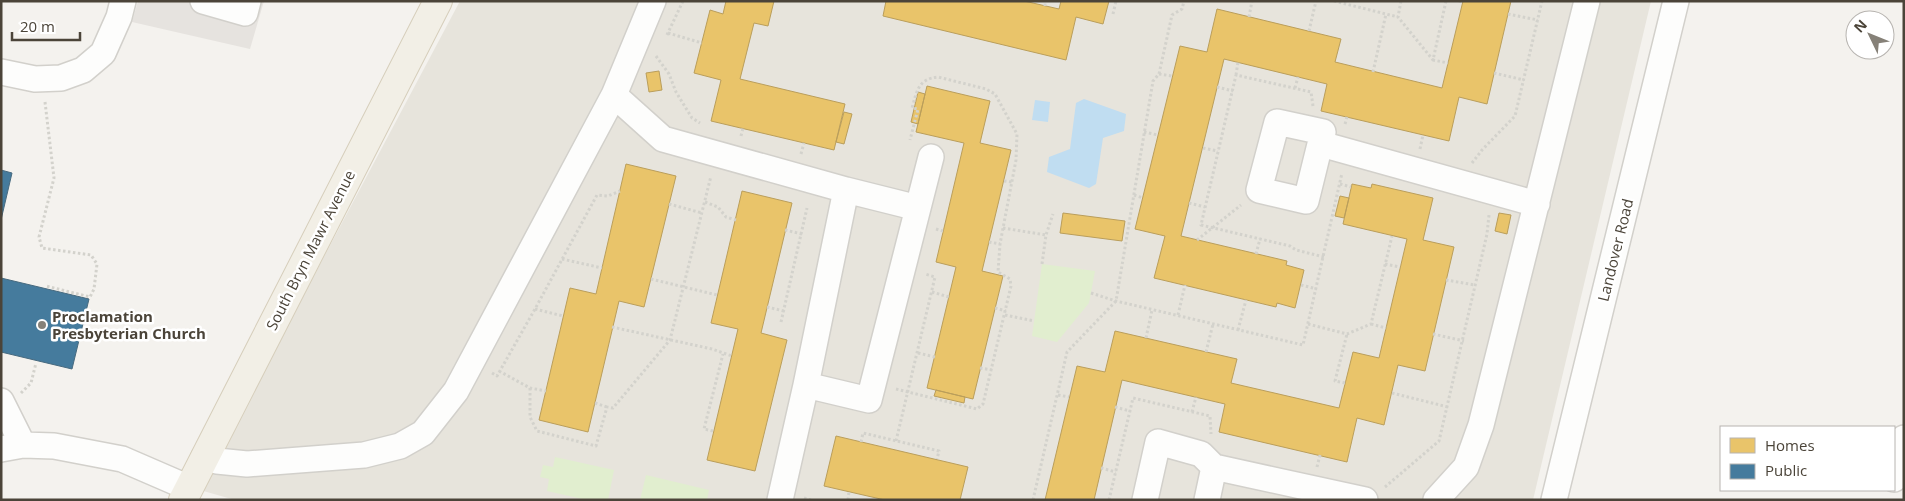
<svg xmlns="http://www.w3.org/2000/svg" width="1905" height="501" font-family="'Open Sans',sans-serif">
<style>
.residential{fill:#e7e4dc}
.green{fill:#e1eecf}
.parking{fill:#e6e3df}
.water{fill:#c0ddf1}
.homes{fill:#e9c46a;stroke:#ba9e5b}
.public{fill:#457b9d;stroke:#476a7f}
.lines{fill:none;stroke-linecap:round;stroke-linejoin:round}
.minor-casing{stroke:#d2d0cb;stroke-width:28}
.major-casing{stroke:#d6cebb;stroke-width:30}
.path{stroke:#d3d2cc;stroke-width:3;stroke-dasharray:2.5 2.5;stroke-linecap:butt}
.minor{stroke:#fdfdfc;stroke-width:25}
.major{stroke:#f2efe6;stroke-width:28}
.poi-dot{fill:#868178;stroke:#fff;stroke-width:2}
.labels{text-anchor:middle;dominant-baseline:central;stroke-width:5;stroke-linejoin:round;paint-order:stroke}
.street-label{font-size:15px;fill:#4b4439;stroke:#fff}
.poi-label{font-size:15px;font-weight:bold;fill:#4b4439;stroke:#fff;text-anchor:start}
</style>
<rect width="100%" height="100%" fill="#f4f2ee"/>
<path class="residential" d="M 460,1 L 1651,1 L 1533,500 L 235,500 L 200,490 Z"/>
<path class="green" d="M 1042,264 L 1095,271 L 1089,303 L 1057,342 L 1032,336 Z
M 555,457 L 614,470 L 608,500 L 587,500 L 547,491 L 549,479 L 540,477 L 543,465 L 553,467 Z
M 646,475 L 709,490 L 707,500 L 640,500 Z"/>
<path class="parking" d="M 138,1 L 264,1 L 250,49 L 132,22 Z"/>
<path class="water" d="M 1084,99 L 1126,114 L 1124,131 L 1103,138 L 1096,184 L 1089,188 L 1047,172 L 1049,157 L 1070,149 L 1076,103 Z
M 1035,100 L 1050,102 L 1048,122 L 1032,120 Z"/>
<path class="homes" d="M 726,1 L 774,1 L 768,26 L 754,23 L 740,79 L 845,104 L 834,150 L 711,121 L 721,80 L 694,73 L 710,10 L 723,14 Z
M 886,1 L 1024,1 L 1059,9 L 1061,1 L 1109,1 L 1103,24 L 1076,17 L 1066,60 L 883,16 Z
M 1463,1 L 1511,1 L 1487,104 L 1459,97 L 1449,141 L 1321,111 L 1327,84 L 1224,59 L 1181,236 L 1287,261 L 1286,265 L 1304,270 L 1295,308 L 1277,303 L 1276,307 L 1154,278 L 1165,236 L 1135,229 L 1180,46 L 1207,52 L 1217,9 L 1341,39 L 1335,62 L 1442,88 Z
M 659,71 L 662,90 L 649,92 L 646,73 Z
M 927,86 L 990,101 L 980,143 L 1011,150 L 982,271 L 1003,276 L 973,399 L 927,388 L 956,267 L 936,262 L 964,143 L 916,132 Z
M 918,92 L 925,94 L 918,124 L 911,122 Z
M 844,112 L 852,114 L 844,144 L 836,142 Z
M 626,164 L 676,176 L 644,307 L 619,301 L 588,432 L 539,420 L 570,288 L 596,294 Z
M 1352,184 L 1371,188 L 1372,184 L 1433,198 L 1423,240 L 1454,247 L 1425,371 L 1398,365 L 1384,425 L 1357,418 L 1347,462 L 1219,432 L 1225,404 L 1122,380 L 1094,500 L 1045,500 L 1077,366 L 1105,372 L 1115,331 L 1237,359 L 1231,383 L 1339,408 L 1353,352 L 1379,358 L 1407,239 L 1343,224 Z
M 742,191 L 792,203 L 761,333 L 787,340 L 755,471 L 707,460 L 738,329 L 711,323 Z
M 1340,196 L 1349,198 L 1344,218 L 1335,216 Z
M 1063,213 L 1125,221 L 1122,241 L 1060,233 Z
M 1499,213 L 1511,215 L 1507,234 L 1495,231 Z
M 936,390 L 965,397 L 964,403 L 934,396 Z
M 836,436 L 968,467 L 960,500 L 885,500 L 824,486 Z"/>
<path class="public" d="M 1,170 L 12,173 L 1,220 Z
M 1,278 L 89,299 L 72,369 L 1,352 Z"/>
<g class="lines">
<g class="minor-casing">
<path id="minor" d="M 203,1 L 245,13 L 248,1
M 1,72 L 35,79 L 61,78 L 83,70 L 103,53 L 119,17 L 123,1
M 614,95 L 663,139 L 846,190 L 806,385 L 780,500
M 1277,122 L 1323,132 L 1306,201 L 1259,190 Z
M 1321,144 L 1537,204
M 846,190 L 918,208
M 806,385 L 869,400 L 931,157
M 1,401 L 23,445
M 1,449 L 23,445 L 54,446 L 122,459 L 189,488
M 204,457 L 217,461 L 247,464 L 364,455 L 400,446 L 423,433 L 456,391 L 614,95 L 653,1
M 1894,479 L 1904,438
M 1145,500 L 1158,442 L 1201,454 L 1214,467 L 1365,500
M 1207,500 L 1214,467
M 1436,500 L 1466,467 L 1481,425 L 1587,1
M 1554,500 L 1676,1"/>
</g>
<g class="major-casing">
<path id="major" d="M 183,500 L 438,1"/>
</g>
<path class="path" d="M 1334,1 L 1398,17
M 1401,1 L 1398,17 L 1433,60
M 1446,1 L 1433,60 L 1448,63
M 1459,1 L 1463,2
M 1045,6 L 1045,1
M 1113,14 L 1116,1
M 1508,14 L 1538,20
M 1249,17 L 1252,1
M 1309,31 L 1316,1
M 668,33 L 702,43
M 667,35 L 683,1
M 656,56 L 669,74 L 676,92 L 692,118 L 700,123
M 1373,72 L 1386,14
M 1494,73 L 1524,80
M 1159,74 L 1172,76
M 1236,75 L 1238,62
M 1217,87 L 1233,91
M 1295,88 L 1298,77
M 45,102 L 54,178 L 39,237 L 42,248 L 91,255 L 97,264 L 94,289 L 90,297 L 46,286
M 1313,106 L 1311,92 L 1236,75 L 1201,225 L 1290,246 L 1296,250 L 1324,257
M 1345,124 L 1347,117
M 1144,132 L 1158,135
M 741,136 L 743,128
M 1203,148 L 1218,151
M 1420,149 L 1423,135
M 801,154 L 804,143
M 1472,163 L 1482,150 L 1515,116 L 1542,1
M 1004,181 L 1012,182
M 1340,184 L 1351,187
M 1134,195 L 1143,198
M 705,202 L 718,207 L 726,217 L 736,220
M 1189,203 L 1205,207
M 669,204 L 702,213
M 1003,228 L 1046,235
M 936,229 L 943,231
M 785,230 L 802,234
M 1197,240 L 1241,205
M 989,242 L 1000,244
M 1256,254 L 1260,239
M 562,259 L 602,268
M 1042,264 L 1046,235 L 1053,214
M 1385,264 L 1400,267
M 651,279 L 717,295
M 1446,280 L 1475,285
M 1301,285 L 1317,289
M 932,292 L 949,297
M 1091,293 L 1116,301 L 1303,345 L 1342,173
M 767,307 L 784,311
M 995,308 L 1006,311
M 535,309 L 563,316
M 1005,315 L 1034,321
M 1178,315 L 1185,285
M 781,322 L 807,208
M 1308,324 L 1347,334 L 1371,324 L 1392,236
M 1371,324 L 1386,328
M 612,327 L 712,349 L 732,356
M 1238,330 L 1246,300
M 1433,334 L 1464,341
M 1146,338 L 1152,310
M 1206,352 L 1213,324
M 918,353 L 935,357
M 980,368 L 992,370
M 499,371 L 530,388 L 546,391
M 492,373 L 497,376 L 535,309 L 597,195 L 608,196 L 620,191
M 1345,383 L 1335,381 L 1347,334
M 530,388 L 530,417 L 537,431 L 596,446 L 607,407 L 613,408 L 670,340 L 711,176
M 896,389 L 977,409 L 983,404 L 1011,286 L 1010,279 L 998,272 L 1000,244 L 1016,160 L 1017,134 L 995,94 L 986,89 L 938,77 C 918,79 917,91 912,108 L 918,109 L 910,140
M 21,393 L 31,383 L 36,363
M 1392,393 L 1448,407
M 1058,395 L 1069,397
M 595,403 L 607,407
M 1115,407 L 1130,411
M 1192,412 L 1196,397
M 713,431 L 704,429 L 723,354
M 896,441 L 935,277 L 925,274
M 861,442 L 863,433 L 939,451 L 937,459
M 1317,467 L 1320,455
M 1101,468 L 1116,472
M 1385,487 L 1439,441 L 1487,234 L 1489,215
M 804,498 L 811,500
M 848,500 L 849,491
M 1033,500 L 1067,352 L 1116,301 L 1153,81 L 1159,74 L 1172,15 L 1182,9 L 1184,1
M 1109,500 L 1133,398 L 1210,416 L 1211,434"/>
<use href="#minor" class="minor"/>
<use href="#major" class="major"/>
</g>
<circle class="poi-dot" cx="42" cy="325" r="5"/>
<g class="labels">
<g class="street-label">
<text transform="translate(310 250) rotate(-63)">South Bryn Mawr Avenue</text>
<text transform="translate(1615 250) rotate(-76)">Landover Road</text>
</g>
<g class="poi-label">
<text x="52" y="316">Proclamation<tspan x="52" dy="17">Presbyterian Church</tspan></text>
</g>
</g>
<rect width="1905" height="501" fill="none" stroke="#4b4439" stroke-width="5"/>
<rect x="1720" y="426" width="175" height="65" fill="#ffffff" stroke="#b7b4b0"/>
<rect x="1730" y="438" width="25" height="15" fill="#e9c46a" stroke="#b7b4b0"/>
<text x="1765" y="451" font-size="15" fill="#4b4439">Homes</text>
<rect x="1730" y="464" width="25" height="15" fill="#457b9d" stroke="#b7b4b0"/>
<text x="1765" y="476" font-size="15" fill="#4b4439">Public</text>
<g transform="translate(1870 35) rotate(313)"><circle r="24" fill="#ffffff" stroke="#b7b4b0"/>
<path d="M0-4L9 19L0 12L-9 19Z" fill="#868178"/>
<text y="-8" font-size="14" font-weight="bold" text-anchor="middle" fill="#4b4439">N</text>
</g>
<path d="M12 32v8h68v-8" fill="none" stroke="#4b4439" stroke-width="2.5"/>
<text x="20" y="32" font-size="15" fill="#4b4439" stroke="#ffffff" stroke-width="4" paint-order="stroke">20 m</text>
</svg>
